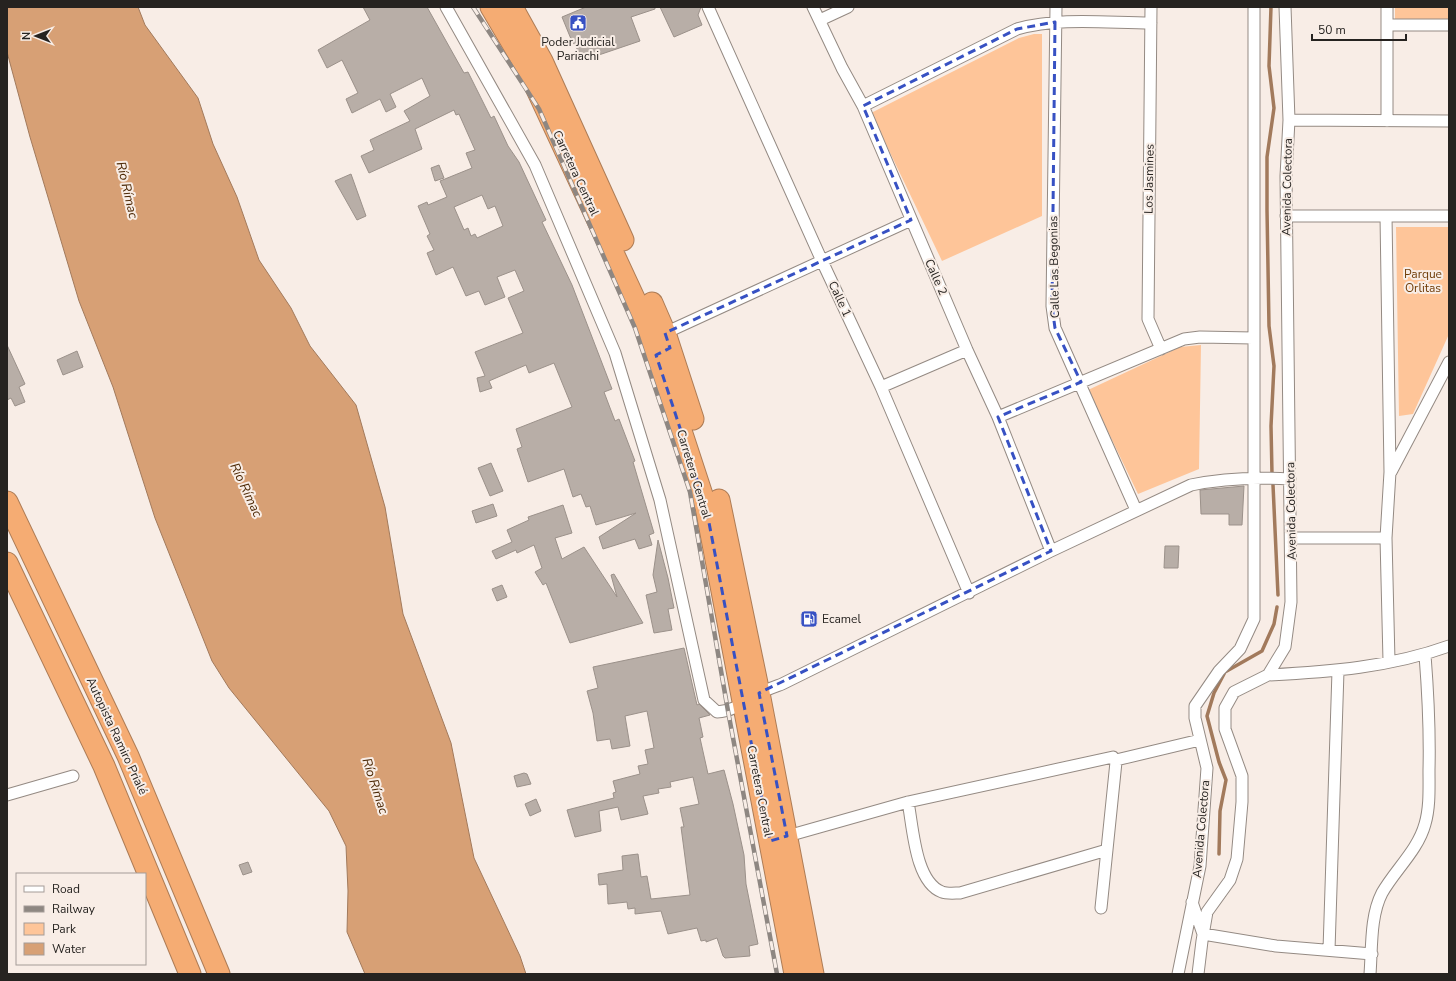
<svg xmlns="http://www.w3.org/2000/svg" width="1456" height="981" font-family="'Nunito Sans',sans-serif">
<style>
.green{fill:#fec599}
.water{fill:#d7a075;stroke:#a27a5c}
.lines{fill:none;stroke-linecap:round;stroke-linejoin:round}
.stream{stroke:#a27a5c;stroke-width:3.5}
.building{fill:#b8aea7;stroke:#9b918a;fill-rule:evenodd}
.street-casing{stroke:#948a83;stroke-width:13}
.highway-casing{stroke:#ad7c56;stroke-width:23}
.street{stroke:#fff;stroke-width:11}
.highway{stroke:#f5ac73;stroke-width:21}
.rail-casing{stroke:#8e8782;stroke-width:4.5}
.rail{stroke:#f8ede6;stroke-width:3;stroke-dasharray:9;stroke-linecap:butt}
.marked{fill:none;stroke:#3751c3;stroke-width:3;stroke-dasharray:8 5;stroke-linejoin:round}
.labels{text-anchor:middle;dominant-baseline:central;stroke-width:4;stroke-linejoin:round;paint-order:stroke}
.poi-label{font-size:12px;fill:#262320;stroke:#f8ede6}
.street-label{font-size:12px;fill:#262320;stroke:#f8ede6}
.park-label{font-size:12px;fill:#703d08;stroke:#f8ede6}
.water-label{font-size:13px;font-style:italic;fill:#4d2906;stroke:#f8ede6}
</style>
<rect width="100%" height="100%" fill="#f8ede6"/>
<path class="green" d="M 1395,7 L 1449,7 L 1449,19 L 1395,19 Z
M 1034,34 L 1042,34 L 1042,216 L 942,261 L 871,113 L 1019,38 Z
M 1396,227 L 1449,227 L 1449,334 L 1413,414 L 1399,416 Z
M 1201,345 L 1199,469 L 1138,494 L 1088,390 L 1180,347 Z"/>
<path class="water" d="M 7,7 L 138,7 L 145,25 L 198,98 L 213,144 L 237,197 L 259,260 L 291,308 L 310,346 L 356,405 L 385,507 L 403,614 L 451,743 L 474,858 L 520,956 L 526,974 L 365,974 L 347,932 L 348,891 L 346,846 L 329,811 L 229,688 L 212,661 L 155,518 L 113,387 L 79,301 L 30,137 L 7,52 Z"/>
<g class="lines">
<path class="stream" d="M 1271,7 L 1269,66 L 1274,108 L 1267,157 L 1267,210 L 1269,326 L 1274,366 L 1271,426 L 1272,474
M 1273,485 L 1278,595
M 1219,854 L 1220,811 L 1226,780 L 1219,762 L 1207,716 L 1214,693 L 1225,672 L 1262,651 L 1274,624 L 1277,607"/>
</g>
<path class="building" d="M 363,7 L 427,7 L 464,73 L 468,72 L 491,118 L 494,116 L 508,146 L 519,162 L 546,220 L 542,222 L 572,285 L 612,389 L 604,392 L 615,421 L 619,419 L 635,461 L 633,462 L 654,533 L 649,535 L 652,545 L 639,549 L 635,539 L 603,549 L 599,537 L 636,513 L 596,525 L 590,506 L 586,507 L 581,494 L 573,497 L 564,469 L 528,482 L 517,449 L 522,447 L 516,429 L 572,407 L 554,363 L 529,373 L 526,365 L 489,381 L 492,388 L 480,392 L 477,378 L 485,376 L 475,352 L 523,333 L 508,298 L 524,291 L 515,270 L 497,277 L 505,297 L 485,305 L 479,291 L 466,296 L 453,267 L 436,275 L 427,253 L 434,250 L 427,236 L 430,234 L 418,206 L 427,202 L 428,205 L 447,197 L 440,181 L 472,168 L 466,153 L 475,150 L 459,114 L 456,115 L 454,110 L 415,129 L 422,149 L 369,173 L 361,156 L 374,150 L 370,140 L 410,121 L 404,111 L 430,96 L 422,78 L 390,94 L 396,107 L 386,112 L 380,99 L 352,113 L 346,99 L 358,93 L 342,60 L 327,68 L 318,50 L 370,20 ZM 482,195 L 488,209 L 495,206 L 503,226 L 477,238 L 475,234 L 471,236 L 468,228 L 464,230 L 454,207 Z
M 586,7 L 655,7 L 655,9 L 631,17 L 640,41 L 584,60 L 571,39 L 562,17 Z
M 660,7 L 701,7 L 698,15 L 702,25 L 674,37 Z
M 439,165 L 444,178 L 435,181 L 431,168 Z
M 351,174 L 366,216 L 357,220 L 335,181 Z
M 7,345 L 25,384 L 19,387 L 25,402 L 15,406 L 11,398 L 7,400 Z
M 77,351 L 83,367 L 63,375 L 57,360 Z
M 491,463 L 503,491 L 490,496 L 478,468 Z
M 1244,486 L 1242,525 L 1229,525 L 1229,514 L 1201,514 L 1200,490 Z
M 493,504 L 497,516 L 476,523 L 472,511 Z
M 563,505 L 572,533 L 555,538 L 562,559 L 584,547 L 617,597 L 611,575 L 614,574 L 643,623 L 570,643 L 546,583 L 543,585 L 535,572 L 542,568 L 534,545 L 517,553 L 516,550 L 496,559 L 492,551 L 512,542 L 507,530 L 529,520 L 528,517 Z
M 658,540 L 668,578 L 674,608 L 668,609 L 672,630 L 654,633 L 646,595 L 657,592 L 653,575 Z
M 1165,546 L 1179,546 L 1178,568 L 1164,568 Z
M 502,585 L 507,597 L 497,601 L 492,589 Z
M 684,648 L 697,705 L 699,704 L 710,715 L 699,718 L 703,737 L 700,738 L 708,774 L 724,770 L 733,804 L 744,855 L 746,884 L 758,944 L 749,946 L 750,956 L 725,958 L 723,956 L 717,938 L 706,942 L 706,940 L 701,941 L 697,928 L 668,934 L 661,911 L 635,914 L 635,908 L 628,909 L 627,902 L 608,904 L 607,884 L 599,885 L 598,874 L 623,870 L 622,856 L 638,854 L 641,877 L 647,876 L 651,899 L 690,895 L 681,827 L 684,827 L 680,808 L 699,804 L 693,777 L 670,782 L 671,787 L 658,789 L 659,793 L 643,796 L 648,814 L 621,820 L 618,807 L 599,811 L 601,831 L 575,837 L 567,810 L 614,798 L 613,793 L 616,792 L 613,781 L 640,774 L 638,766 L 648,764 L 645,750 L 654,748 L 647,711 L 625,716 L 630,746 L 612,749 L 610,739 L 597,741 L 593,713 L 587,691 L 598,688 L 593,667 Z
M 524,773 L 527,774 L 531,784 L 517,787 L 514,776 Z
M 536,799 L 541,811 L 530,816 L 525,804 Z
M 248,862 L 252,872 L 243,875 L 239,865 Z"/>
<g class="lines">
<g class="street-casing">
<path id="street" d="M 446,7 L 535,165 L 615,353 L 660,500 L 704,700 L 717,712 C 734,711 744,702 758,694 C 765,690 774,687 782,684 L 1051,551 L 1191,485 C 1224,478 1256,477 1290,479
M 708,7 L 822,261 L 881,387 L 969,593
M 813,7 L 842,68 L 863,106 L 967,350 L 998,417 L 1051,551
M 1056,7 L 1052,306 L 1055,328 L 1136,510
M 1151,7 L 1148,319 L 1161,349
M 1387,7 L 1387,121
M 820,20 L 848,7
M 1387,25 L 1449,25
M 863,106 L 1017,29 C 1060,17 1107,23 1151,23
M 1289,120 L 1449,121
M 1286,216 L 1449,216
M 1386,216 L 1390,472 L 1386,538 L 1389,661
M 665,333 L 911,220
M 881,387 L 967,350
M 998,417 L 1184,339 L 1200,337 L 1253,338
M 1391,472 L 1449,362
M 1292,538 L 1386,538
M 1268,675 C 1329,672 1391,667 1449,646
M 1116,760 L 1200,740
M 7,795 L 73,776
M 908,802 C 913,827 915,882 942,892 C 947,894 955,893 960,893 L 1107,850
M 784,837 L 908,802 L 1113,757 L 1116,762 L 1101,908
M 1192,902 L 1203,934 L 1276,946 L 1372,954
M 1329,950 L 1338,671
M 1178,974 L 1200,866 L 1207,768 L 1195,718 L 1195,706 L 1219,671 L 1240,649 L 1254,619 L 1254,7
M 1198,974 L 1202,941 L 1207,912 L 1230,880 L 1237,859 L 1242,802 L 1242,776 L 1225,729 L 1225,708 L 1234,692 L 1268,675 L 1285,647 L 1291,602 L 1286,176 L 1289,120 L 1285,7
M 1370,974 C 1372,949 1370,916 1382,893 C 1395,870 1418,850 1425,824 C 1430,807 1429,788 1429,770 C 1430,731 1428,693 1425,655"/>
</g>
<g class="highway-casing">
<path id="highway" d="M 491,7 L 527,68 L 646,324 L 706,507 L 795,974
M 512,7 L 542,61 L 623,240
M 652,303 L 665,333 L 693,419
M 719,500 L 759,693 L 813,974
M 7,502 L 128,756 L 219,974
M 7,563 L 104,766 L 190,974"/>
</g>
<use href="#street" class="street"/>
<use href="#highway" class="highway"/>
<g class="rail-casing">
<path id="rail" d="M 473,7 L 539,109 L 635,328 L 690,492 L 728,711 L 777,974"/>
</g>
<use href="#rail" class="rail"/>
</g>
<path class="marked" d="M 1055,22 L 1052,306 L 1055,328 L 1081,382 L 998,417 L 1051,551 L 759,693 L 787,836 L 770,841 L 706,507 L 656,355 L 670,348 L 665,333 L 911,220 L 863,106 L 1017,29 Z"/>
<defs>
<g id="civic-square" transform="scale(0.9)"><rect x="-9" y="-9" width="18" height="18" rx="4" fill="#3751c3" stroke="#f8ede6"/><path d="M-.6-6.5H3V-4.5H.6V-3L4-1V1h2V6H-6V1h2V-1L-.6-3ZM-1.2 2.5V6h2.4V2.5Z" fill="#fff"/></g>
<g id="fuel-square" transform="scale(0.9)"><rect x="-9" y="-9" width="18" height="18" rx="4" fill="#3751c3" stroke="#f8ede6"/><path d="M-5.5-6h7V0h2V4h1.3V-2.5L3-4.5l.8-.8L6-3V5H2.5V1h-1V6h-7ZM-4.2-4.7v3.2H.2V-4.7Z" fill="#fff"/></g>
</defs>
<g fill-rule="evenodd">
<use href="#civic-square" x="578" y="23"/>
<use href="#fuel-square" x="809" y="619"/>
</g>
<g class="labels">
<g class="poi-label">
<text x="578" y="42">Poder Judicial<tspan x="578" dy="14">Pariachi</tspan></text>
<text x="822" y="619" text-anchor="start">Ecamel</text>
</g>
<g class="street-label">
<text transform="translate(576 173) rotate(65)">Carretera Central</text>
<text transform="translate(1149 179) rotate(-89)">Los Jasmines</text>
<text transform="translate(1287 187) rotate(-89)">Avenida Colectora</text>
<text transform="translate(1054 267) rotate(-91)">Calle Las Begonias</text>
<text transform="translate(936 277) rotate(66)">Calle 2</text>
<text transform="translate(840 299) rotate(65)">Calle 1</text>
<text transform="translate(694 474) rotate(73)">Carretera Central</text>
<text transform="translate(1291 511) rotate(-91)">Avenida Colectora</text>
<text transform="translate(117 736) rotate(65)">Autopista Ramiro Prialé</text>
<text transform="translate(760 791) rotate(79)">Carretera Central</text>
<text transform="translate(1201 829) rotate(-85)">Avenida Colectora</text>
</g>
<g class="park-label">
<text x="1423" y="274">Parque<tspan x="1423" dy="14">Orlitas</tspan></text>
</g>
<g class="water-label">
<text transform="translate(127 190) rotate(77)">Río Rímac</text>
<text transform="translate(246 490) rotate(65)">Río Rímac</text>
<text transform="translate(375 786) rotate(72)">Río Rímac</text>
</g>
</g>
<rect width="1456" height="981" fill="none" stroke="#262320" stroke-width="16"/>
<rect x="16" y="873" width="130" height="92" fill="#f8ede6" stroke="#a49c97"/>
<rect x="24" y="886" width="20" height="6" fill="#ffffff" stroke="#a49c97"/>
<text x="52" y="893" font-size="12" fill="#262320">Road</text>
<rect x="24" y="906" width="20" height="6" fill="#8e8782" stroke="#a49c97"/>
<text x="52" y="913" font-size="12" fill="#262320">Railway</text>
<rect x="24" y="923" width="20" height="12" fill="#fec599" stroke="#a49c97"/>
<text x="52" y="933" font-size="12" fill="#262320">Park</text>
<rect x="24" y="943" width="20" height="12" fill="#d7a075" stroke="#a49c97"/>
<text x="52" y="953" font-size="12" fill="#262320">Water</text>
<g transform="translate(36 36) rotate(270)" stroke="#f8ede6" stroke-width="3" paint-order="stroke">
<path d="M0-3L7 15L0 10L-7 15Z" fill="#262320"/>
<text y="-6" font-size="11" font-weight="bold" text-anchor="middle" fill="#262320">N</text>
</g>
<path d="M1312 34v6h94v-6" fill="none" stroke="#262320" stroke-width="2"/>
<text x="1318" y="34" font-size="12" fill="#262320" stroke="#f8ede6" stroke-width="3" paint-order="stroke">50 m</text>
</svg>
